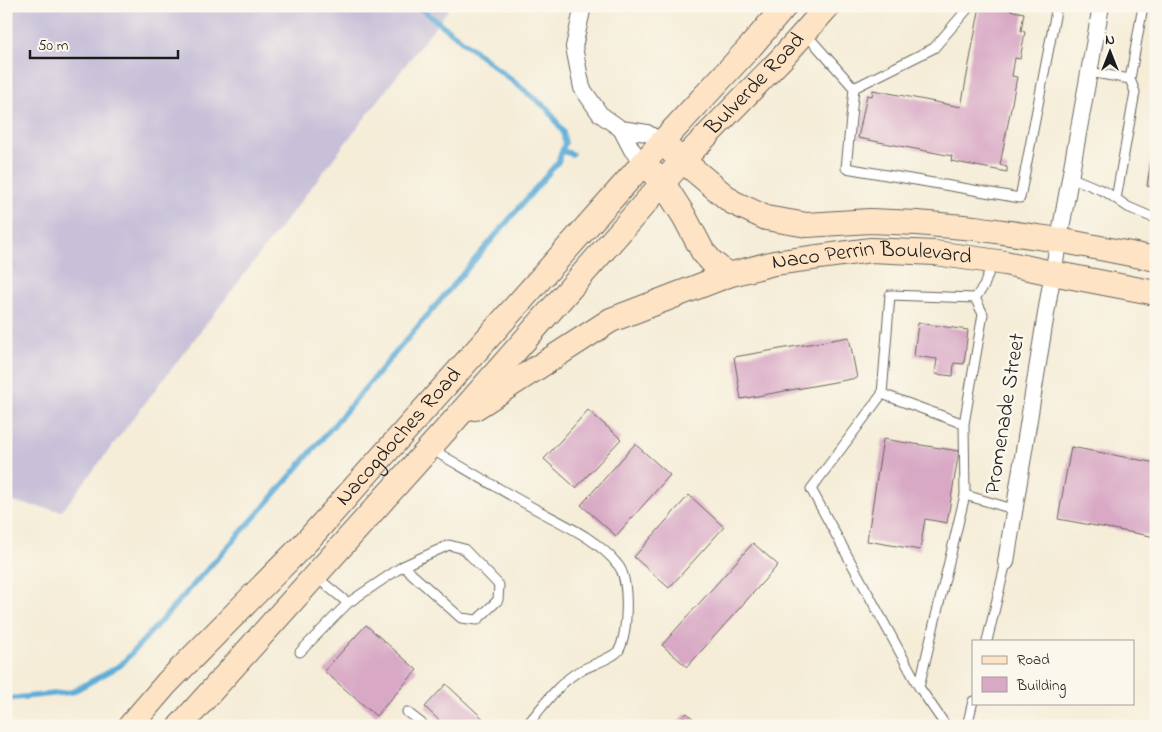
<svg xmlns="http://www.w3.org/2000/svg" width="1162" height="732" font-family="'Indie Flower',sans-serif">
<style>
.industrial{fill:#c7c0d8}
.lines{fill:none;stroke-linecap:round;stroke-linejoin:round}
.stream{stroke:#5eadd8;stroke-width:5.5}
.building{fill:#d8a8c5}
.lane-casing{stroke:#68655e;stroke-width:11}
.street-casing{stroke:#68655e;stroke-width:18}
.secondary-casing{stroke:#68655e;stroke-width:26}
.lane{stroke:#fff;stroke-width:9}
.street{stroke:#fff;stroke-width:16}
.secondary{stroke:#fee4c5;stroke-width:24}
.labels{text-anchor:middle;dominant-baseline:central;stroke-width:5;stroke-linejoin:round;paint-order:stroke}
.street-label{font-size:22px;fill:#1c1c1c;stroke:#fbf7ec}
</style>
<rect width="100%" height="100%" fill="#fbf7ec"/>
<filter id="ink" filterUnits="userSpaceOnUse"><feTurbulence type="fractalNoise" baseFrequency=".02" numOctaves="2"/><feDisplacementMap in="SourceGraphic" scale="10" xChannelSelector="R" yChannelSelector="G"/><feConvolveMatrix kernelMatrix="1 2 1 2 8 2 1 2 1" color-interpolation-filters="sRGB"/></filter>
<filter id="wash" filterUnits="userSpaceOnUse"><feTurbulence type="fractalNoise" baseFrequency=".0096" numOctaves="4" result="noise"/><feDisplacementMap in="SourceGraphic" scale="20" xChannelSelector="R" yChannelSelector="G"/><feGaussianBlur stdDeviation="1.12" result="paint"/><feColorMatrix in="noise" values="0 0 0 0 0 0 0 0 0 0 0 0 0 0 0 0 0 1.4 0 .05"/><feComposite in="paint" operator="in"/></filter>
<g filter="url(#wash)">
<rect width="100%" height="100%" fill="#f5edd8"/>
<path class="industrial" d="M 6,6 L 451,6 L 62,511 L 6,501 Z"/>
<g class="lines">
<path class="stream" d="M 562,151 L 572,154
M 6,699 L 72,692 L 121,665 L 270,500 L 558,162 L 565,143 L 563,132 L 548,109 L 418,6"/>
</g>
<g id="blocks">
<path class="building" d="M 980,6 L 989,6 L 1024,13 L 1021,31 L 1025,32 L 1020,59 L 1015,58 L 1012,76 L 1017,77 L 1000,165 L 1007,167 L 1007,172 L 951,161 L 952,156 L 858,138 L 867,95 L 872,96 L 873,90 L 961,107 Z
M 1155,135 L 1156,135 L 1156,187 L 1147,186 Z
M 918,323 L 968,330 L 964,364 L 954,363 L 953,376 L 935,374 L 937,359 L 914,356 Z
M 849,337 L 857,378 L 741,399 L 734,357 Z
M 588,410 L 621,439 L 576,488 L 544,459 Z
M 883,439 L 959,451 L 947,523 L 925,519 L 920,550 L 867,541 Z
M 635,444 L 670,475 L 616,536 L 581,505 Z
M 1071,447 L 1156,463 L 1156,537 L 1058,519 Z
M 689,495 L 724,527 L 669,588 L 634,557 Z
M 753,543 L 778,565 L 687,667 L 662,645 Z
M 366,625 L 417,670 L 376,716 L 324,671 Z
M 446,684 L 491,726 L 445,726 L 425,707 Z
M 687,713 L 701,726 L 674,726 Z"/>
</g>
</g>
<g filter="url(#ink)">
<use href="#blocks" fill-opacity="0" stroke="#68655e" stroke-width="1"/>
<g class="lines">
<g class="lane-casing">
<path id="lane" d="M 805,33 L 854,88 L 846,168 L 1020,198 L 1057,6
M 1089,72 L 1130,79
M 854,88 L 934,48 L 970,6
M 1070,177 L 1106,192 L 1128,207 L 1149,216 L 1156,217
M 1116,199 L 1135,92 L 1130,79 L 1143,6
M 975,298 L 984,286 L 992,263
M 882,394 L 811,489 L 919,687
M 964,424 L 882,394 L 890,295 L 975,298 L 983,314 L 964,424 L 965,495 L 1013,509
M 431,449 C 464,468 497,488 530,506 C 560,523 596,537 618,565 C 630,579 628,634 619,650 C 614,658 585,667 576,673 C 556,686 542,708 526,726
M 348,603 L 403,566 L 449,545 L 464,549 L 499,585 L 498,600 L 477,620 L 461,618 L 403,566
M 987,641 L 1006,562
M 300,652 L 348,603 L 315,576
M 407,712 L 425,726
M 946,726 L 919,687 L 965,495
M 967,726 L 973,701"/>
</g>
<g class="street-casing">
<path id="street" d="M 583,6 L 574,47 L 582,88 L 600,114 L 621,129 L 647,133 L 662,142
M 621,129 L 632,150 L 643,163
M 1006,562 L 1049,295 L 1101,6"/>
</g>
<g class="secondary-casing">
<g id="secondary">
<path d="M 670,150 L 732,202 L 766,218 L 807,225 L 870,221 L 917,223 L 975,228 L 1059,240 L 1156,259"/>
<path id="s1" d="M 653,173 L 663,183 L 684,216 L 703,252 L 712,262 L 728,275 L 774,263 L 871,250 L 935,253 L 1005,263 L 1052,273 L 1156,293"/>
<path d="M 475,408 L 611,320 L 728,275"/>
<path id="s2" d="M 130,726 L 167,683 L 307,541 L 662,142 L 751,46 L 785,6"/>
<path id="s3" d="M 180,726 L 451,424 L 682,161 L 781,59 L 828,6"/>
</g>
</g>
<use href="#lane" class="lane"/>
<use href="#street" class="street"/>
<use href="#secondary" class="secondary"/>
</g>
</g>
<g class="labels">
<g class="street-label">
<text stroke="none"><textPath href="#s3" startOffset="862">Bulverde Road</textPath></text>
<text stroke="none"><textPath href="#s1" startOffset="274">Naco Perrin Boulevard</textPath></text>
<text transform="translate(1006 414) rotate(-81)">Promenade Street</text>
<text stroke="none"><textPath href="#s2" startOffset="395">Nacogdoches Road</textPath></text>
</g>
</g>
<rect width="1162" height="732" fill="none" stroke="#fbf7ec" stroke-width="25"/>
<rect x="972" y="640" width="162" height="65" fill="#fbf7ec" stroke="#a29f99"/>
<rect x="982" y="656" width="25" height="8" fill="#fee4c5" stroke="#a29f99"/>
<text x="1017" y="664" font-size="15" fill="#1c1c1c">Road</text>
<rect x="982" y="677" width="25" height="15" fill="#d8a8c5" stroke="#a29f99"/>
<text x="1017" y="690" font-size="15" fill="#1c1c1c">Building</text>
<g transform="translate(1110 52)" stroke="#fbf7ec" stroke-width="4" paint-order="stroke">
<path d="M0-4L9 19L0 12L-9 19Z" fill="#1c1c1c"/>
<text y="-8" font-size="14" font-weight="bold" text-anchor="middle" fill="#1c1c1c">N</text>
</g>
<path d="M30 50v8h148v-8" fill="none" stroke="#1c1c1c" stroke-width="2.5"/>
<text x="38" y="50" font-size="15" fill="#1c1c1c" stroke="#fbf7ec" stroke-width="4" paint-order="stroke">50 m</text>
</svg>
